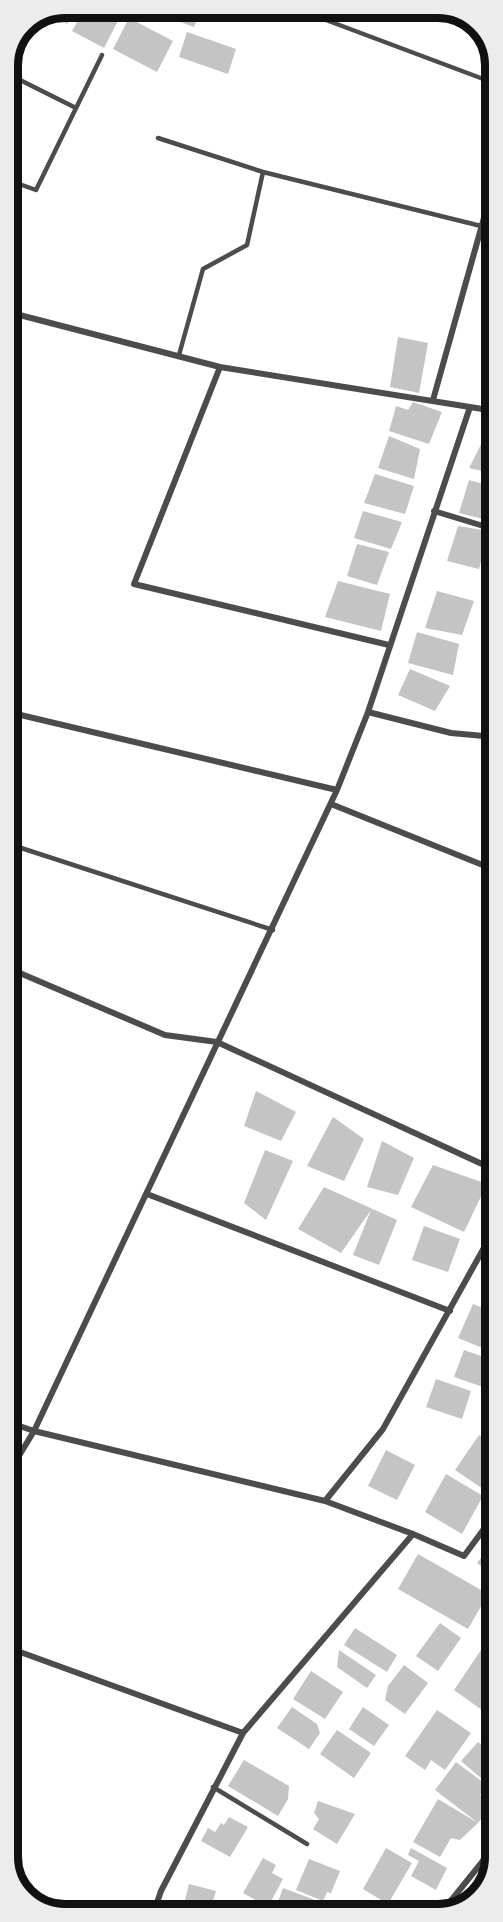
<svg xmlns="http://www.w3.org/2000/svg" width="503" height="1922" font-family="'Open Sans',sans-serif">
<style>
.building{fill:#c4c4c4}
.lines{fill:none;stroke-linecap:round;stroke-linejoin:round}
.service{stroke:#4c4c4c;stroke-width:4.5}
.minor{stroke:#4c4c4c;stroke-width:6}
.rim{fill:none;stroke:#111;stroke-width:8}
</style>
<rect width="100%" height="100%" fill="#fff"/>
<path class="building" d="M 65,8 L 76,8 L 67,24 L 49,14 Z
M 85,8 L 103,8 L 120,17 L 104,48 L 72,31 Z
M 149,8 L 202,8 L 194,27 L 148,10 Z
M 129,18 L 173,41 L 157,72 L 113,49 Z
M 187,32 L 236,49 L 228,74 L 179,57 Z
M 398,337 L 428,343 L 419,393 L 390,387 Z
M 413,402 L 442,412 L 429,444 L 389,431 L 396,406 L 408,410 Z
M 493,421 L 495,421 L 495,474 L 469,468 Z
M 389,436 L 420,449 L 414,479 L 378,468 Z
M 375,474 L 414,486 L 405,514 L 364,503 Z
M 469,480 L 495,487 L 495,522 L 459,513 Z
M 363,511 L 402,522 L 391,549 L 354,538 Z
M 458,526 L 489,531 L 479,569 L 447,561 Z
M 357,544 L 389,552 L 377,585 L 347,576 Z
M 338,581 L 390,594 L 381,631 L 325,617 Z
M 437,591 L 474,601 L 462,635 L 425,628 Z
M 417,632 L 459,644 L 453,675 L 408,663 Z
M 410,669 L 450,686 L 435,711 L 398,695 Z
M 256,1091 L 296,1112 L 281,1141 L 244,1126 Z
M 333,1117 L 364,1139 L 344,1181 L 307,1166 Z
M 382,1141 L 414,1158 L 398,1195 L 367,1187 Z
M 265,1150 L 293,1161 L 266,1220 L 244,1203 Z
M 433,1165 L 487,1184 L 464,1232 L 411,1207 Z
M 324,1187 L 397,1220 L 379,1265 L 353,1255 L 371,1210 L 341,1253 L 298,1229 Z
M 424,1226 L 460,1239 L 448,1272 L 412,1260 Z
M 495,1280 L 495,1304 L 487,1300 Z
M 473,1304 L 495,1313 L 495,1338 L 490,1351 L 458,1338 Z
M 464,1350 L 495,1361 L 489,1389 L 454,1377 Z
M 436,1379 L 471,1391 L 462,1419 L 426,1407 Z
M 495,1407 L 495,1430 L 484,1422 Z
M 479,1435 L 495,1446 L 495,1469 L 483,1489 L 455,1470 Z
M 386,1450 L 415,1465 L 397,1500 L 368,1486 Z
M 446,1474 L 483,1496 L 462,1534 L 425,1512 Z
M 495,1539 L 495,1576 L 477,1563 Z
M 418,1554 L 488,1594 L 468,1629 L 398,1589 Z
M 440,1623 L 461,1638 L 438,1671 L 416,1656 Z
M 355,1628 L 397,1655 L 387,1672 L 344,1645 Z
M 483,1647 L 495,1656 L 495,1699 L 486,1713 L 454,1690 Z
M 339,1650 L 376,1675 L 367,1688 L 337,1667 Z
M 404,1665 L 428,1683 L 405,1714 L 385,1700 L 388,1686 Z
M 311,1671 L 343,1692 L 325,1719 L 293,1699 Z
M 292,1707 L 317,1724 L 320,1733 L 309,1749 L 277,1728 Z
M 363,1707 L 389,1725 L 374,1746 L 349,1729 Z
M 437,1710 L 471,1733 L 445,1770 L 431,1760 L 425,1770 L 405,1756 Z
M 337,1730 L 371,1753 L 354,1778 L 320,1754 Z
M 478,1742 L 495,1757 L 495,1790 L 461,1761 Z
M 244,1760 L 289,1786 L 288,1799 L 278,1816 L 228,1786 Z
M 456,1762 L 488,1786 L 480,1795 L 492,1804 L 478,1823 L 460,1840 L 451,1838 L 440,1857 L 413,1842 L 438,1799 L 478,1823 L 435,1790 Z
M 318,1801 L 355,1814 L 337,1844 L 313,1829 L 319,1819 L 314,1813 Z
M 229,1817 L 248,1827 L 230,1857 L 201,1841 L 208,1828 L 215,1832 L 221,1823 L 224,1825 Z
M 386,1848 L 412,1863 L 388,1904 L 363,1889 Z
M 411,1848 L 447,1868 L 436,1890 L 411,1876 L 419,1861 L 408,1855 Z
M 263,1858 L 276,1865 L 272,1873 L 283,1879 L 268,1907 L 243,1893 Z
M 309,1859 L 340,1871 L 331,1893 L 327,1892 L 323,1901 L 296,1890 Z
M 189,1884 L 216,1891 L 211,1907 L 185,1900 Z
M 283,1888 L 323,1903 L 319,1914 L 284,1914 L 275,1910 Z
M 362,1900 L 392,1913 L 356,1914 Z
M 227,1903 L 257,1909 L 256,1914 L 225,1914 Z
M 407,1903 L 420,1908 L 418,1913 L 402,1913 Z"/>
<g class="lines">
<path class="service" d="M 294,8 L 494,83
M 8,74 L 76,108
M 158,138 L 263,172 L 481,226
M 8,180 L 36,190 L 102,55
M 179,355 L 203,269 L 247,245 L 263,172
M 15,846 L 273,930
M 213,1787 L 307,1844"/>
<path class="minor" d="M 481,226 L 494,230
M 8,312 L 220,367 L 495,411
M 220,367 L 134,584 L 389,645
M 433,400 L 494,182
M 434,511 L 490,528 L 495,532
M 8,712 L 337,790
M 368,712 L 451,733 L 495,737
M 331,804 L 495,870
M 8,968 L 165,1035 L 217,1042 L 495,1170
M 147,1194 L 450,1311
M 8,1422 L 34,1431 L 325,1501 L 413,1534 L 464,1556 L 495,1514
M 8,1474 L 34,1431 L 337,790 L 368,712 L 470,407
M 325,1501 L 383,1429 L 495,1228
M 9,1648 L 243,1733
M 441,1913 L 495,1846
M 153,1914 L 161,1891 L 243,1733 L 413,1534"/>
</g>
<path d="M0 0H503V1922H0ZM65 18H438A47 47 0 0 1 485 65V1857A47 47 0 0 1 438 1904H65A47 47 0 0 1 18 1857V65A47 47 0 0 1 65 18Z" fill="#ececec" fill-rule="evenodd"/>
<path class="rim" d="M65 18H438A47 47 0 0 1 485 65V1857A47 47 0 0 1 438 1904H65A47 47 0 0 1 18 1857V65A47 47 0 0 1 65 18Z"/>
</svg>
